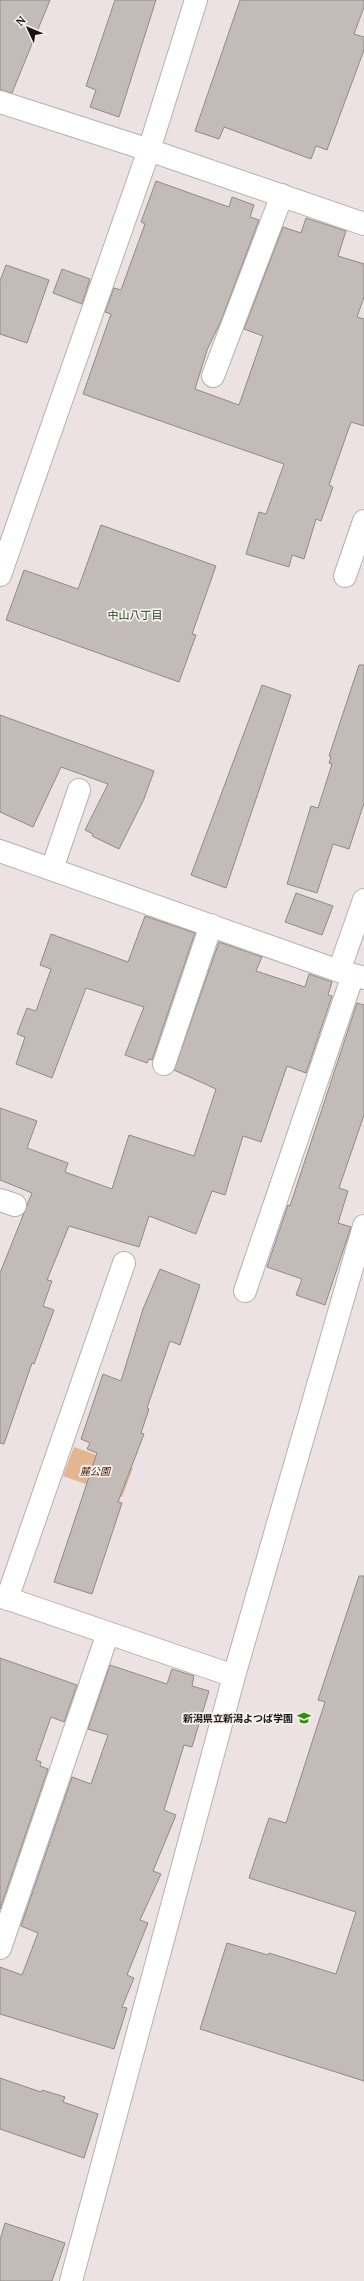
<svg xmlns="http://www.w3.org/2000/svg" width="364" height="2281" font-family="'PT Serif','Noto Sans JP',serif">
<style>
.green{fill:#e2b690}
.building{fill:#c3bbb8;stroke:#928a87}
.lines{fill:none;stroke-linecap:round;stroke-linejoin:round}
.minor-casing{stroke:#b8afb0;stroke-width:24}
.minor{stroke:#fff;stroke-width:22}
.labels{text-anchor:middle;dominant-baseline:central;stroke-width:3.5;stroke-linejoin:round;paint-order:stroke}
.park-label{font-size:10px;font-style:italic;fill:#462400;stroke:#f9f0f1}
.poi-label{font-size:10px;font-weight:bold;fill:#181415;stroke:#f9f0f1;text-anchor:end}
.neighbourhood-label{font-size:11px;fill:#1c490e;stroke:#f9f0f1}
</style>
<rect width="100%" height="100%" fill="#ece2e3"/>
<path class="green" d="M 74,1447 L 133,1468 L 122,1497 L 63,1476 Z"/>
<path class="building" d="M 0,0 L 50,0 L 12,93 L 0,90 Z
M 115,0 L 156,0 L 119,117 L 90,107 L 96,90 L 86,86 Z
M 240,0 L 364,0 L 364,7 L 354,34 L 364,37 L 364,50 L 327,150 L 316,146 L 311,159 L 224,127 L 219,139 L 195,131 Z
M 156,181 L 229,207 L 232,197 L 254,205 L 250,217 L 259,220 L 221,321 L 207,350 L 195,389 L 239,405 L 263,336 L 244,329 L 283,227 L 301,233 L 306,218 L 346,231 L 338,256 L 364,264 L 364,297 L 357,317 L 364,319 L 364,426 L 351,422 L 329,485 L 333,487 L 321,521 L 316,519 L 304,559 L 292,555 L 289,567 L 246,554 L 259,512 L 266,514 L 284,464 L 83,394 L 111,314 L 105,312 L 114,288 L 121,290 L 145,224 L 141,222 Z
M 6,265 L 49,280 L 27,343 L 0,334 L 0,281 Z
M 62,269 L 90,279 L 82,304 L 53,293 Z
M 101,525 L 216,566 L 192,634 L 196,635 L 179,682 L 6,620 L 24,570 L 78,589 Z
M 359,665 L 364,665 L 364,803 L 349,849 L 333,844 L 317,893 L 287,884 L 311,806 L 318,808 L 332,764 L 329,763 L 331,757 L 329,756 Z
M 262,685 L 291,695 L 226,888 L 191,875 Z
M 0,715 L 154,771 L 144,799 L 119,849 L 92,836 L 93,834 L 85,830 L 108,784 L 61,767 L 33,827 L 0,812 Z
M 296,893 L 333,906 L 322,935 L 285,922 Z
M 145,916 L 195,933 L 152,1060 L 149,1059 L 147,1063 L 125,1055 L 144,1007 L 86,988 L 52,1078 L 16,1064 L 25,1037 L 17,1034 L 27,1008 L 36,1011 L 51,969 L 40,965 L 51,934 L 128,962 Z
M 219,942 L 262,957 L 256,971 L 305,987 L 309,974 L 332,982 L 328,995 L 332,996 L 306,1073 L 287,1066 L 261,1142 L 243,1136 L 225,1195 L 212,1191 L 196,1234 L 149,1216 L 139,1247 L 69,1226 L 47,1280 L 52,1281 L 43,1306 L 54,1310 L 34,1364 L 32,1363 L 4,1444 L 0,1443 L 0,1273 L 32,1193 L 0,1180 L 0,1108 L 37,1121 L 27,1148 L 68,1163 L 65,1172 L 112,1189 L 129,1135 L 194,1156 L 216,1089 L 174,1070 Z
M 357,1003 L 364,1005 L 364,1115 L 339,1188 L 348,1191 L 338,1223 L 351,1227 L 325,1305 L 296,1295 L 302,1279 L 267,1267 L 288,1205 L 290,1206 Z
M 160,1269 L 200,1285 L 180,1345 L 170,1341 L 147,1408 L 149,1409 L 141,1433 L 144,1434 L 118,1502 L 122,1503 L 92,1594 L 54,1582 L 97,1453 L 87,1449 L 90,1443 L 81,1439 L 103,1374 L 121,1381 L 143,1309 Z
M 359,1576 L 364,1576 L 364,2081 L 200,2029 L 227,1943 L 268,1955 L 269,1953 L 336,1974 L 356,1912 L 249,1878 L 269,1818 L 286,1823 L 325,1702 L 318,1700 Z
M 0,1658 L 77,1685 L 64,1722 L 51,1717 L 36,1760 L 41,1762 L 40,1766 L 48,1769 L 0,1909 Z
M 110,1665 L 167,1684 L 172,1669 L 194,1676 L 192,1686 L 209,1691 L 192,1747 L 184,1745 L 164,1810 L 176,1815 L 153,1871 L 161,1874 L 140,1920 L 148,1923 L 127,1975 L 134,1978 L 122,2007 L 127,2008 L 114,2049 L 0,2014 L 0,1967 L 22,1975 L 38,1933 L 21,1926 L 72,1777 L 91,1784 L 108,1735 L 88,1729 Z
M 0,2078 L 41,2092 L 42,2090 L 65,2097 L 63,2102 L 98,2114 L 84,2158 L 0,2129 Z
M 5,2223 L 65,2243 L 52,2281 L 0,2281 L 0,2240 Z"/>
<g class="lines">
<g class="minor-casing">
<path id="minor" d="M 0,102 L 149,150 L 364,224
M 213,376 L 282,195
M 0,575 L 149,150 L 196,0
M 345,576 L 364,521
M 0,851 L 339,971 L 364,978
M 52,869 L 79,790
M 339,971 L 364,900
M 164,1064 L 211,925
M 0,1200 L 15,1205
M 245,1291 L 353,975
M 0,1596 L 234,1676
M 7,1599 L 124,1263
M 0,1948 L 108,1633
M 71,2281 L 234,1676 L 364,1226"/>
</g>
<use href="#minor" class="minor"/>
</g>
<defs>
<g id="school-bare" transform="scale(1.08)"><path d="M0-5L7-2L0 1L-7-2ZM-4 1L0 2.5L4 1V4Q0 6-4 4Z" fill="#329109" stroke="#f9f0f1" stroke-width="2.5" paint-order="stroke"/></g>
</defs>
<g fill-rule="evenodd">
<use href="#school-bare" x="304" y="1718"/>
</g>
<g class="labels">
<g class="park-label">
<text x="95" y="1471">麓公園</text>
</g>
<g class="poi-label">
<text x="293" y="1718">新潟県立新潟よつば学園</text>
</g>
<g class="neighbourhood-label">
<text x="135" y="615">中山八丁目</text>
</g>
</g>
<g transform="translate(28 28) rotate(314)" stroke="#f9f0f1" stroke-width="3" paint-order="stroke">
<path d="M0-3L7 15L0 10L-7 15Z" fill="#181415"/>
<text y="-6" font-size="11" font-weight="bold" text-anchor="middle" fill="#181415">N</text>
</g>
</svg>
